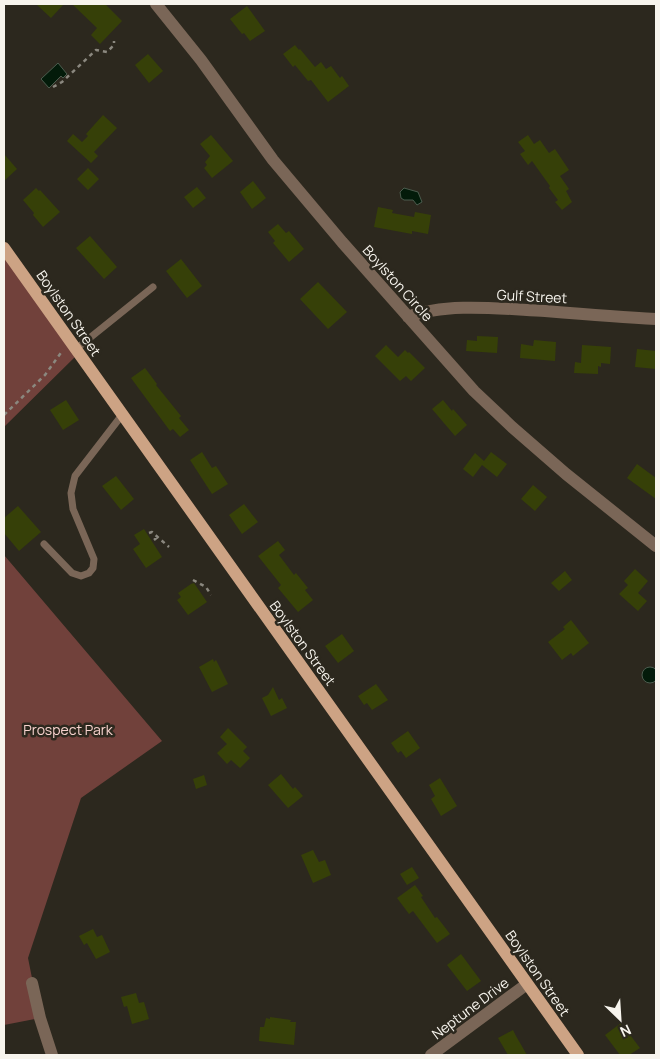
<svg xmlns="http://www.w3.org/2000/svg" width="660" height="1059" font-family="Manrope,sans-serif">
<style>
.green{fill:#71413b}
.water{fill:#031b0a;stroke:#4c5c4e}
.building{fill:#364008}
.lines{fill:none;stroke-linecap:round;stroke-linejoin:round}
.path{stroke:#8b887f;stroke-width:2.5;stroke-dasharray:4 4;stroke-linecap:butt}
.service{stroke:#7a6657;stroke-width:7}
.minor{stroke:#7a6657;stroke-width:12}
.primary{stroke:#cda384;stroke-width:12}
.labels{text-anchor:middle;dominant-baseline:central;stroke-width:5;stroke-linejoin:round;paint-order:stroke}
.street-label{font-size:14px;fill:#f7f4ed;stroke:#2c281e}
.park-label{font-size:14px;fill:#f7d2cd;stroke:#2c281e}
</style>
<rect width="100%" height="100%" fill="#2c281e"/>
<path class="green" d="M 4,248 L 79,353 L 4,427 Z
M 4,555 L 162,741 L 81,798 L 28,958 L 40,1018 L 4,1025 Z"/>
<path class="water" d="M 58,63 L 67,74 L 63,78 L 61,76 L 49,88 L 41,79 Z
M 404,188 L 418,192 L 422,202 L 417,205 L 413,200 L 404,200 L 401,198 L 400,192 Z
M642 675a8 8 0 1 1 16 0a8 8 0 1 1-16 0Z"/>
<path class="building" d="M 36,4 L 64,4 L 51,18 Z
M 72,4 L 105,4 L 122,21 L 100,44 L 91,35 L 97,28 Z
M 247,6 L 265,31 L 250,41 L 244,33 L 242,34 L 230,19 Z
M 295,45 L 299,50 L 300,49 L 315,67 L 321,62 L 326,69 L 331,66 L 340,78 L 342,76 L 349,86 L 328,102 L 311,80 L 308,81 L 295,65 L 293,67 L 283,54 Z
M 148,54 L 163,71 L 149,83 L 135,65 Z
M 103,115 L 117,128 L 94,152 L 98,156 L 91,163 L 67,141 L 73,134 L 82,142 L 88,136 L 86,134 Z
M 211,135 L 233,161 L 212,178 L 204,168 L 207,165 L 205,162 L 210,156 L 200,144 Z
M 528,135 L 534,144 L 540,140 L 549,153 L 555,149 L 569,170 L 560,176 L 569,189 L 566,191 L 572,202 L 562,210 L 555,202 L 558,200 L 549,188 L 550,186 L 532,161 L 528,165 L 520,154 L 525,151 L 518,142 Z
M 4,154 L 17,169 L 4,181 Z
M 88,168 L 99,179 L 88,190 L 77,179 Z
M 253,181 L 266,198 L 252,209 L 240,192 Z
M 197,187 L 206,198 L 193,208 L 184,197 Z
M 36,188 L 39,191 L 40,190 L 60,212 L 43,227 L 33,215 L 34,213 L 23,200 Z
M 378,207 L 393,210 L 392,213 L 414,217 L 415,212 L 431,215 L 428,234 L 412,231 L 412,234 L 374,227 Z
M 278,224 L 286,233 L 289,231 L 304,249 L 289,262 L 273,243 L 275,241 L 268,232 Z
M 90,236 L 117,267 L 104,279 L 76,248 Z
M 181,259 L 202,286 L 187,298 L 166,271 Z
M 318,282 L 347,312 L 328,329 L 300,299 Z
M 477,336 L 498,337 L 497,353 L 466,351 L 467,340 L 477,341 Z
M 534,340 L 556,342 L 555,361 L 520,358 L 521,344 L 533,346 Z
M 386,345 L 398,357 L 405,350 L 408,353 L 409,352 L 425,368 L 411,381 L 406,376 L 400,381 L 375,356 Z
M 582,345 L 611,347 L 610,364 L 601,363 L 601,367 L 598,366 L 598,374 L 574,373 L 575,362 L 581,363 Z
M 637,349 L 656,351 L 656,369 L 635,367 Z
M 145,368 L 157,384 L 156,385 L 181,416 L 179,418 L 189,430 L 180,437 L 173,429 L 170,431 L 131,378 Z
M 66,400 L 79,420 L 63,430 L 50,410 Z
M 443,400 L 452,411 L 453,409 L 467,425 L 455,436 L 432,409 Z
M 202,452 L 212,468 L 216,466 L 228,484 L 212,494 L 190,460 Z
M 491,452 L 507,464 L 497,477 L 482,465 L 473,477 L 463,469 L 475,453 L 484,461 Z
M 637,464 L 656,478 L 656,499 L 627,478 Z
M 116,476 L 134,499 L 121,510 L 102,486 Z
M 533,485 L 547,497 L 535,511 L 521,499 Z
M 244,504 L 258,522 L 242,534 L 229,515 Z
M 18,506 L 41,532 L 19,551 L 4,533 L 4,518 Z
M 144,529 L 162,557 L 146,568 L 133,549 L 140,544 L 134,535 Z
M 278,541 L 285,550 L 279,555 L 294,575 L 296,573 L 308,588 L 305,590 L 313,600 L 298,612 L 278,588 L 281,585 L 258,556 Z
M 635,569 L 648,581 L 638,593 L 647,601 L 638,611 L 619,594 L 628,585 L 624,581 Z
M 565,571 L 572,580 L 559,591 L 551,583 Z
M 194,583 L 207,602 L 188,615 L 177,600 L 181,597 L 178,593 L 191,584 Z
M 571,620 L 589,643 L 573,656 L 571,653 L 562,660 L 548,642 L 565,629 L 563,627 Z
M 342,634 L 354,651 L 338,663 L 325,646 Z
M 213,659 L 214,662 L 216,660 L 228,684 L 212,692 L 199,667 Z
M 376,684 L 388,700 L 372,710 L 367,703 L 364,705 L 358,696 Z
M 273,687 L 279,700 L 282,698 L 287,708 L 271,716 L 262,698 L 268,695 Z
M 228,728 L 247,747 L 243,751 L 250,758 L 240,768 L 231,760 L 227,764 L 217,753 L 227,744 L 220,737 Z
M 408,731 L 420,748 L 406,758 L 401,751 L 398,753 L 391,743 Z
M 281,774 L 293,789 L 295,787 L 303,796 L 288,808 L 268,785 Z
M 204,775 L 207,785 L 196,789 L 193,779 Z
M 440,778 L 457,806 L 441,816 L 431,799 L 435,796 L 429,785 Z
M 313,850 L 319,862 L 325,860 L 331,875 L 313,883 L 301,855 Z
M 412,867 L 419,878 L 407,885 L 400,874 Z
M 415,885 L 423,896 L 421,897 L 435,918 L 437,917 L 450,934 L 437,943 L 413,911 L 409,914 L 397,898 Z
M 93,929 L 97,937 L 102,935 L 110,952 L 96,959 L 87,943 L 84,945 L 79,936 Z
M 461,954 L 481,981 L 467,991 L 447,965 Z
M 136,993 L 139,1003 L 144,1002 L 149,1019 L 132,1024 L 127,1006 L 124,1007 L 121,997 Z
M 270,1017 L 291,1020 L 290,1022 L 296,1022 L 294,1045 L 259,1041 L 260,1027 L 264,1027 L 266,1018 L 270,1019 Z
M 621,1023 L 640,1048 L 629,1055 L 620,1055 L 605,1035 Z
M 513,1030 L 516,1036 L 527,1055 L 508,1055 L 498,1038 Z"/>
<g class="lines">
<path class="path" d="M 53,87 L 62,82 L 96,50 L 107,52 L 114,45 L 114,41
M 4,415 L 45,375 L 63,350
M 149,533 L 152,532 L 169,547
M 154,540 L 159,536
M 193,580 L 206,587 L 211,595"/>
<path class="service" d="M 76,349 L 153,287
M 44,544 L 72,573 L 81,576 L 89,573 L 93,568 L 94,559 L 73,509 L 71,493 L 75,476 L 122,415"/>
<path class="minor" d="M 156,4 L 201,60 L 273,160 L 342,242 L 474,391 L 512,427 L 566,474 L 656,546
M 408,317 C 446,302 503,309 545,311 C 582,314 619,317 656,319
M 32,983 L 40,1018 L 52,1055
M 431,1055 L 527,984"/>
<path class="primary" d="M 4,248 L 578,1055"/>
</g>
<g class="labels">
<g class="street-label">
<text transform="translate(398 283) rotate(48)">Boylston Circle</text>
<text transform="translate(532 296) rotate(3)">Gulf Street</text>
<text transform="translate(69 313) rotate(55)">Boylston Street</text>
<text transform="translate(303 643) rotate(54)">Boylston Street</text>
<text transform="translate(538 973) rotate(55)">Boylston Street</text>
<text transform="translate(470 1008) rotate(-37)">Neptune Drive</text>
</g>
<g class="park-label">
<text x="68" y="729">Prospect Park</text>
</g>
</g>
<rect width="660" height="1059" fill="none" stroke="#f7f4ed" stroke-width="10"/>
<g transform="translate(620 1019) rotate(155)" stroke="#2c281e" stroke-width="4" paint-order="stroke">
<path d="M0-4L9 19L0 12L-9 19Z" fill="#f7f4ed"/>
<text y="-8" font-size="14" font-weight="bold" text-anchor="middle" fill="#f7f4ed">N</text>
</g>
</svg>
